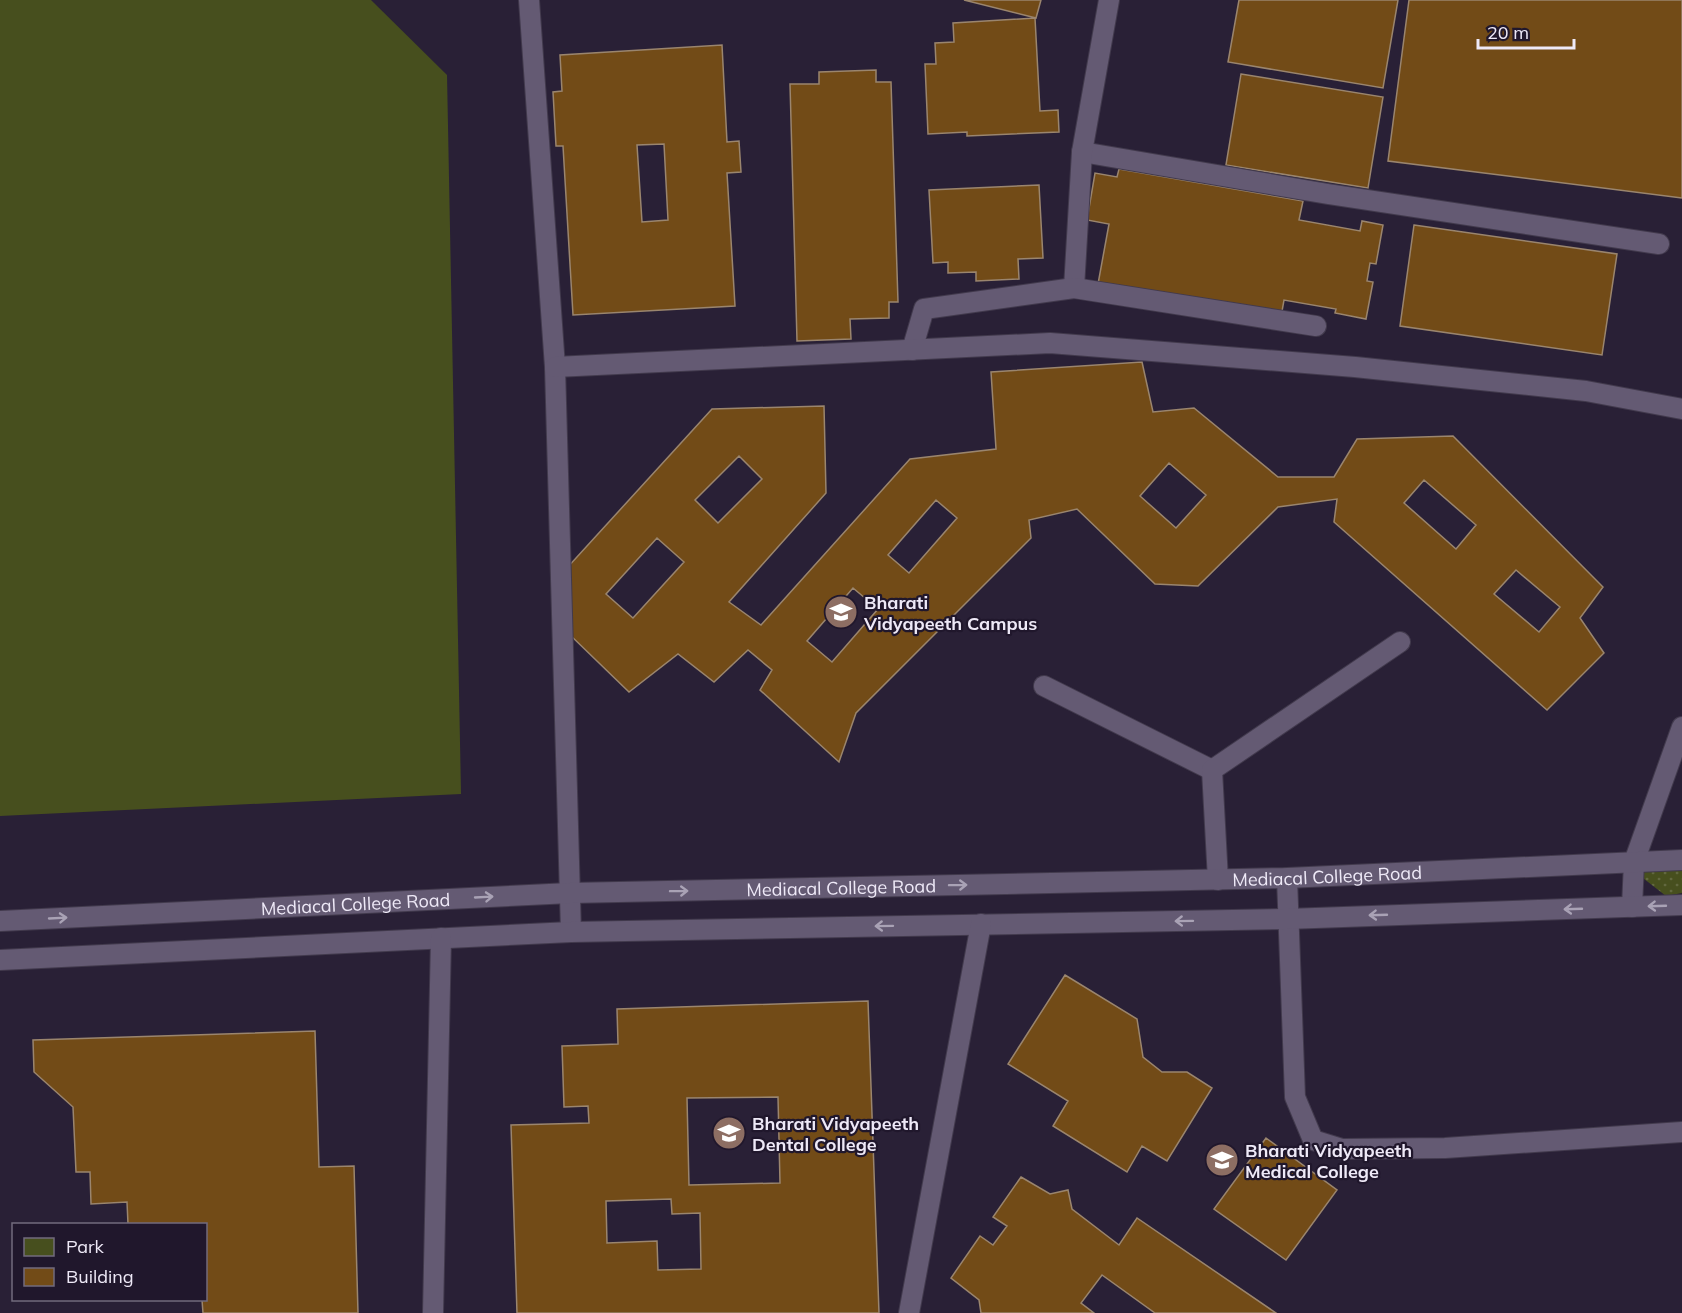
<svg xmlns="http://www.w3.org/2000/svg" width="1682" height="1313" font-family="Mulish,sans-serif">
<style>
.grass{fill:url(#grass-dots)}
.park{fill:#474f1e}
.building{fill:#724b17;stroke:#9a856e;stroke-width:1.5;fill-rule:evenodd}
.lines{fill:none;stroke-linecap:round;stroke-linejoin:round}
.lane-casing{stroke:#423a4d;stroke-width:22}
.lane{stroke:#645a73;stroke-width:20}
.oneway{stroke:#a9a2b5}
.labels{text-anchor:middle;dominant-baseline:central;stroke-width:4.5;stroke-linejoin:round;paint-order:stroke}
.poi-label{font-size:18px;font-weight:bold;fill:#eee9f7;stroke:#20172c;text-anchor:start}
.street-label{font-size:18px;fill:#eee9f7;stroke:#20172c}
</style>
<defs>
<pattern id="grass-dots" width="8" height="8" patternUnits="userSpaceOnUse" patternTransform="scale(1.5)"><rect width="8" height="8" fill="#474f1e"/><path d="M2 2h.1M6 6h.1" fill="none" stroke="#62683f" stroke-width="1.8" stroke-linecap="round"/></pattern>
</defs>
<rect width="100%" height="100%" fill="#292036"/>
<path class="grass" d="M 1655,853 L 1682,859 L 1682,893 L 1666,896 L 1639,875 Z"/>
<path class="park" d="M 0,0 L 371,0 L 447,75 L 461,794 L 0,816 Z"/>
<path class="building" d="M 964,0 L 1041,0 L 1036,18 Z
M 1239,0 L 1398,0 L 1383,88 L 1228,62 Z
M 1409,0 L 1682,0 L 1682,198 L 1388,161 Z
M 1035,18 L 1040,111 L 1058,110 L 1059,132 L 967,136 L 967,132 L 928,134 L 925,64 L 936,64 L 935,43 L 954,42 L 953,23 Z
M 722,45 L 727,142 L 739,141 L 741,172 L 727,173 L 735,306 L 573,315 L 563,146 L 556,146 L 553,92 L 562,91 L 560,55 ZM 664,144 L 668,220 L 642,222 L 637,145 Z
M 876,70 L 876,82 L 891,82 L 898,302 L 889,302 L 889,318 L 850,319 L 851,339 L 797,341 L 790,84 L 819,84 L 819,72 Z
M 1241,74 L 1383,97 L 1368,188 L 1226,165 Z
M 1119,169 L 1303,201 L 1299,220 L 1360,231 L 1362,221 L 1383,225 L 1376,264 L 1370,263 L 1367,281 L 1373,282 L 1366,319 L 1335,313 L 1336,309 L 1284,300 L 1281,317 L 1098,284 L 1109,224 L 1087,220 L 1095,173 L 1117,177 Z
M 1039,185 L 1043,258 L 1018,259 L 1019,279 L 976,281 L 976,272 L 948,273 L 948,262 L 933,263 L 929,190 Z
M 1414,225 L 1617,254 L 1602,355 L 1400,326 Z
M 1142,362 L 1153,412 L 1194,408 L 1278,477 L 1334,477 L 1357,439 L 1453,436 L 1603,587 L 1580,618 L 1604,653 L 1547,710 L 1334,522 L 1337,499 L 1278,507 L 1198,586 L 1155,584 L 1077,509 L 1029,520 L 1031,538 L 856,713 L 839,762 L 760,690 L 772,670 L 748,650 L 714,682 L 678,654 L 629,692 L 568,633 L 566,569 L 712,409 L 824,406 L 826,493 L 729,602 L 761,625 L 910,459 L 996,449 L 991,372 ZM 739,456 L 762,479 L 718,523 L 695,500 ZM 1169,463 L 1206,495 L 1176,528 L 1140,496 ZM 1424,480 L 1476,525 L 1456,549 L 1404,503 ZM 936,500 L 957,518 L 909,573 L 888,555 ZM 657,538 L 684,562 L 633,618 L 606,594 ZM 1516,570 L 1560,607 L 1539,632 L 1494,594 ZM 853,588 L 878,609 L 832,662 L 807,641 Z
M 1065,975 L 1137,1019 L 1143,1057 L 1162,1072 L 1187,1072 L 1212,1088 L 1167,1161 L 1142,1146 L 1127,1172 L 1053,1126 L 1068,1101 L 1008,1064 Z
M 868,1001 L 879,1313 L 517,1313 L 511,1125 L 589,1123 L 588,1106 L 564,1107 L 562,1046 L 618,1044 L 617,1009 ZM 778,1097 L 780,1183 L 689,1185 L 687,1098 ZM 671,1199 L 672,1214 L 700,1213 L 701,1269 L 658,1270 L 657,1241 L 607,1243 L 606,1201 Z
M 315,1031 L 319,1167 L 354,1166 L 358,1313 L 203,1313 L 202,1300 L 206,1300 L 206,1224 L 128,1224 L 127,1202 L 91,1204 L 90,1172 L 76,1172 L 73,1107 L 34,1072 L 33,1040 Z
M 1266,1138 L 1337,1190 L 1286,1260 L 1214,1209 Z
M 1021,1177 L 1050,1194 L 1068,1190 L 1072,1209 L 1119,1245 L 1137,1218 L 1276,1313 L 1155,1313 L 1102,1275 L 1081,1303 L 1094,1313 L 981,1313 L 979,1300 L 951,1278 L 980,1236 L 993,1245 L 1007,1226 L 993,1217 Z"/>
<g class="lines">
<g class="lane-casing">
<g id="lane">
<path d="M 529,0 L 555,367 L 571,932"/>
<path d="M 1082,152 L 1328,194 L 1659,244"/>
<path d="M 1074,288 L 1082,152 L 1109,0"/>
<path d="M 912,350 L 924,309 L 1074,288 L 1316,326"/>
<path d="M 555,367 L 1050,343 L 1355,367 L 1586,391 L 1682,409"/>
<path d="M 1044,686 L 1212,770"/>
<path d="M 1287,878 L 1295,1097 L 1313,1140 L 1342,1149 L 1445,1148 L 1682,1132"/>
<path d="M 1218,880 L 1212,770 L 1400,642"/>
<path d="M 1632,907 L 1634,862 L 1682,727"/>
<path id="s1" d="M 0,921 L 570,893 L 1287,878 L 1682,860"/>
<path d="M 0,960 L 571,932 L 1287,919 L 1682,905"/>
<path d="M 433,1313 L 441,938"/>
<path d="M 909,1313 L 981,924"/>
</g>
</g>
<use href="#lane" class="lane"/>
</g>
<defs><path id="oneway-shaft" d="M-6 0H5M1.5-3L5.5 0L1.5 3" fill="none" stroke-width="1.6" stroke-linecap="round" stroke-linejoin="round" transform="scale(1.5)"/></defs>
<g class="oneway">
<use href="#oneway-shaft" transform="translate(958 885) rotate(-1)"/>
<use href="#oneway-shaft" transform="translate(679 891) rotate(-1)"/>
<use href="#oneway-shaft" transform="translate(484 897) rotate(-3)"/>
<use href="#oneway-shaft" transform="translate(1657 906) rotate(178)"/>
<use href="#oneway-shaft" transform="translate(1573 909) rotate(178)"/>
<use href="#oneway-shaft" transform="translate(1378 915) rotate(178)"/>
<use href="#oneway-shaft" transform="translate(58 918) rotate(-3)"/>
<use href="#oneway-shaft" transform="translate(1184 921) rotate(179)"/>
<use href="#oneway-shaft" transform="translate(884 926) rotate(179)"/>
</g>
<defs>
<g id="university-disc" transform="scale(1.725)"><circle r="9.5" fill="#8d6e63" stroke="#20172c"/><path d="M0-5L7-2L0 1L-7-2ZM-4 1L0 2.5L4 1V4Q0 6-4 4Z" fill="#fff"/></g>
</defs>
<g fill-rule="evenodd">
<use href="#university-disc" x="841" y="612"/>
<use href="#university-disc" x="729" y="1133"/>
<use href="#university-disc" x="1222" y="1160"/>
</g>
<g class="labels">
<g class="poi-label">
<text x="864" y="602">Bharati<tspan x="864" dy="21">Vidyapeeth Campus</tspan></text>
<text x="752" y="1123">Bharati Vidyapeeth<tspan x="752" dy="21">Dental College</tspan></text>
<text x="1245" y="1150">Bharati Vidyapeeth<tspan x="1245" dy="21">Medical College</tspan></text>
</g>
<g class="street-label">
<text stroke="none"><textPath href="#s1" startOffset="1328">Mediacal College Road</textPath></text>
<text stroke="none"><textPath href="#s1" startOffset="842">Mediacal College Road</textPath></text>
<text stroke="none"><textPath href="#s1" startOffset="356">Mediacal College Road</textPath></text>
</g>
</g>
<rect x="12" y="1223" width="195" height="78" fill="#20172c" stroke="#726b7d" stroke-width="1.5"/>
<rect x="24" y="1238" width="30" height="18" fill="#474f1e" stroke="#726b7d" stroke-width="1.5"/>
<text x="66" y="1253" font-size="18" fill="#eee9f7">Park</text>
<rect x="24" y="1268" width="30" height="18" fill="#724b17" stroke="#726b7d" stroke-width="1.5"/>
<text x="66" y="1283" font-size="18" fill="#eee9f7">Building</text>
<path d="M1478 39v9h96v-9" fill="none" stroke="#eee9f7" stroke-width="3"/>
<text x="1487" y="39" font-size="18" fill="#eee9f7" stroke="#20172c" stroke-width="4.5" paint-order="stroke">20 m</text>
</svg>
